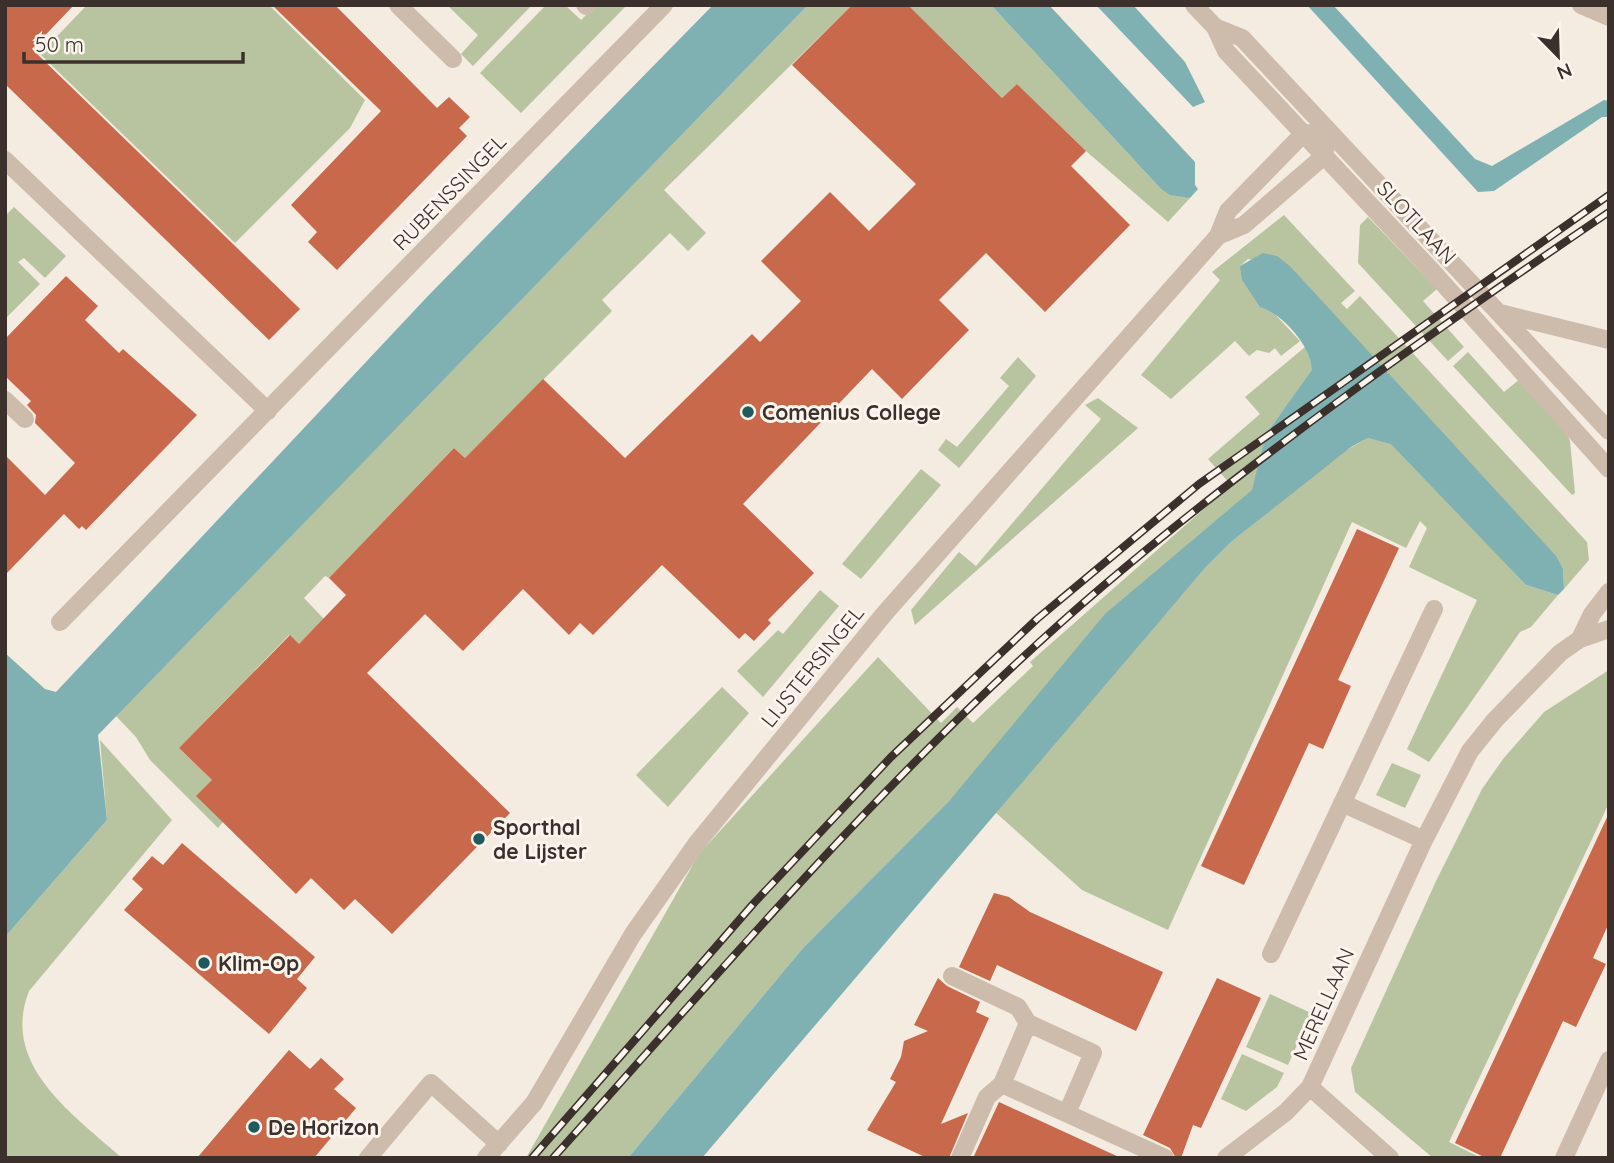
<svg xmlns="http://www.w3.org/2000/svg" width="1614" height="1163" font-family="Quicksand,sans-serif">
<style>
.green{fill:#b8c4a0}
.water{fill:#7fb0b2}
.building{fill:#c8694b}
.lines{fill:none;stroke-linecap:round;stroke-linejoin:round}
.minor{stroke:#cdbbac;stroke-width:18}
.rail-casing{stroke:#3b302b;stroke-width:8}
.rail{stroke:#fbf5ee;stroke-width:5;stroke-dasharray:16;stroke-linecap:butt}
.poi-dot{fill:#1f5a5e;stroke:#fbf5ee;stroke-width:2.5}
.labels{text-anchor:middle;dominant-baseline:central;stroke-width:6;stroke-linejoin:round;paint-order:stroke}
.street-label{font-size:21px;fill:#3b302b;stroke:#fbf5ee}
.poi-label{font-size:21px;font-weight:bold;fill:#3b302b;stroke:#fbf5ee;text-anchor:start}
</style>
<rect width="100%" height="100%" fill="#f4ebe1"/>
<path class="green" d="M 87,5 L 269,5 L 365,100 L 350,128 L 235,243 L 40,54 Z
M 447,5 L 532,5 L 473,66 L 461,54 L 478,35 Z
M 546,5 L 565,5 L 581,20 L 596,5 L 625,7 L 521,113 L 480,73 Z
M 808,5 L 852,5 L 664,190 L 706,233 L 688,251 L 670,233 L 602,300 L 612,311 L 465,458 L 454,448 L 329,578 L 325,576 L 304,598 L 324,619 L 299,644 L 289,635 L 179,748 L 212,780 L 223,822 L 218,828 L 150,760 L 136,737 L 116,716 Z
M 908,5 L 991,5 L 1160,188 L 1190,198 L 1168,222 L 1086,151 L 1017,84 L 1002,98 Z
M 14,207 L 66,256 L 45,278 L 24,258 L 18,262 L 40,284 L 5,319 L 5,216 Z
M 1284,215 L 1355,291 L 1341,303 L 1347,309 L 1360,296 L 1587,542 L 1589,560 L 1564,589 L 1563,569 L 1291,267 L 1248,259 L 1240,266 L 1271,310 L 1300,341 L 1281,356 L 1275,348 L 1269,353 L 1257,350 L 1249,356 L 1235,341 L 1171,399 L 1141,375 L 1220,280 L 1212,272 Z
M 1368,217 L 1437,289 L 1423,301 L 1464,347 L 1448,361 L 1358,263 L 1360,225 Z
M 1305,347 L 1312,357 L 1312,371 L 1266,434 L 1253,490 L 1200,535 L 950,800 L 803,948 L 628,1158 L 526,1158 L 699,854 L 878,657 L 941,723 L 957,707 L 973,723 L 1033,666 L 1030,662 L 1231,485 L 1208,459 L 1260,414 L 1245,397 Z
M 1468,352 L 1504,392 L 1520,379 L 1565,429 L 1570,441 L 1575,493 L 1572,495 L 1453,366 Z
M 1018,357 L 1036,376 L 959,468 L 938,450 L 946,439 L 957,447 L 1009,386 L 1000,378 Z
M 1098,398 L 1138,428 L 915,625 L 911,610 L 959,552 L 976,566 L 1101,419 L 1085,405 Z
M 1368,438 L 1391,443 L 1408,457 L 1526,585 L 1558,595 L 1531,627 L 1520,632 L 1429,762 L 1407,749 L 1477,600 L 1409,567 L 1427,528 L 1420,521 L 1406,548 L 1352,522 L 1168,930 L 1082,890 L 994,811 L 1205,568 L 1231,542 L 1343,452 Z
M 921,469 L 941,485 L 861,579 L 842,564 Z
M 820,590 L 839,606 L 763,697 L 737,671 L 778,630 L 783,634 Z
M 1609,670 L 1609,803 L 1449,1142 L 1481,1158 L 1433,1158 L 1355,1092 L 1351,1068 L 1437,879 L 1482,789 L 1503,759 L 1544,712 Z
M 722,687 L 749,713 L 668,807 L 636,775 Z
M 100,740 L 172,820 L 29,991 C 0,1065 73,1114 122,1158 L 5,1158 L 5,937 L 107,820 Z
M 1392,763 L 1421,775 L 1405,808 L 1376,795 Z
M 1270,994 L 1311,1013 L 1288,1065 L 1246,1047 Z
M 1242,1054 L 1284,1073 L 1277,1087 L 1246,1111 L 1221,1099 Z"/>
<path class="water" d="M 713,5 L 808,5 L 98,735 L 107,820 L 5,937 L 5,653 L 45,689 L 56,692 L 427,297 Z
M 991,5 L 1049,5 L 1195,162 L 1195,185 L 1198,189 L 1190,198 L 1170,195 L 1160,188 Z
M 1096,5 L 1133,5 L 1185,62 L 1205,102 L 1193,107 Z
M 1307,5 L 1333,5 L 1475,159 L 1492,166 L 1604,100 L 1609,101 L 1609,117 L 1602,117 L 1494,191 L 1478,192 Z
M 1263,253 L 1277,256 L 1291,267 L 1556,556 L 1563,569 L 1564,589 L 1558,595 L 1526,585 L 1391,444 L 1368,438 L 1351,447 L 1231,542 L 1205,568 L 702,1158 L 628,1158 L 803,948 L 950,800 L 1105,614 L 1252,490 L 1266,434 L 1312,370 C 1312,347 1282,313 1260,307 L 1242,280 L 1240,266 Z"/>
<path class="building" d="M 5,5 L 74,5 L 32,49 L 300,309 L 269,340 L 5,84 Z
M 272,5 L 335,5 L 437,108 L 449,97 L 470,117 L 459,128 L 467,136 L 337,270 L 308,242 L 317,232 L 291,205 L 381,111 Z
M 852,5 L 908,5 L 1002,98 L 1017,84 L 1086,151 L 1071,166 L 1130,225 L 1045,312 L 986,253 L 939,300 L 969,330 L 902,399 L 872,369 L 743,504 L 814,573 L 768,620 L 771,623 L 754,641 L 745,633 L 739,639 L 662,565 L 593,635 L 580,623 L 569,635 L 523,589 L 463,651 L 425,614 L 367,673 L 510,813 L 392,934 L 355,899 L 344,910 L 311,878 L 296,894 L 196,796 L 212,780 L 179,748 L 290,635 L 299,644 L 346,595 L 329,578 L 454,448 L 465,458 L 543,379 L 625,458 L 752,334 L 760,342 L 801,301 L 761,261 L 830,192 L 869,231 L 916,184 L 792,65 Z
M 66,276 L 98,306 L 85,320 L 119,353 L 123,349 L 197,415 L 86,530 L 82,526 L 79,529 L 64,514 L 5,575 L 5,455 L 45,495 L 75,463 L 35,423 L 36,415 L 27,405 L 31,401 L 5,376 L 5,339 Z
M 1357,529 L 1399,548 L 1338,680 L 1351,686 L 1323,749 L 1309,743 L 1244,885 L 1201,866 Z
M 1609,813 L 1609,923 L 1593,958 L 1606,964 L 1576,1027 L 1563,1021 L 1500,1158 L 1486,1158 L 1455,1143 Z
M 182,843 L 315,957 L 297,979 L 307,988 L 269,1034 L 124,910 L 143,889 L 132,879 L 152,856 L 163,865 Z
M 994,893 L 1009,897 L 1030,912 L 1163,972 L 1136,1031 L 997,965 L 990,981 L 959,967 Z
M 938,978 L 947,986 L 980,1002 L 976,1012 L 989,1018 L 941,1124 L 968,1113 L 949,1158 L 927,1158 L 867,1130 L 896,1082 L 890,1079 L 901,1057 L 904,1041 L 928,1031 L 914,1025 Z
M 1217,978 L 1261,998 L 1201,1128 L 1193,1125 L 1181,1158 L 1176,1158 L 1170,1148 L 1143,1135 Z
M 289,1050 L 310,1069 L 321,1058 L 344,1079 L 334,1089 L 356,1108 L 314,1158 L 197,1158 Z
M 999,1102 L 1045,1123 L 1121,1158 L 973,1158 Z"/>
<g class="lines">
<path class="minor" d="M 398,5 L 453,59
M 585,5 L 586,6
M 1194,5 L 1215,27 L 1226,51 L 1432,271 L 1609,469
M 1581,5 L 1609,17
M 1215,27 L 1242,38 L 1609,431
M 5,160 L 268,411
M 1500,313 L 1609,340
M 5,400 L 25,419
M 60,622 L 664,5
M 1580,639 L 1592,614 L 1609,592
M 1342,803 L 1424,840
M 1271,954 L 1434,609
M 952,976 L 1018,1007 L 1028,1023
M 1310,1087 L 1390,1158
M 1067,1113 L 1093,1053 L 1028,1023 L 1002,1084 L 1165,1158
M 368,1158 L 431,1083 L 499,1144
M 486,1158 L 534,1103 L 633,934 L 697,843 L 885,613 L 1218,236 L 1228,211 L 1303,134 L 1329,131 L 1324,156 L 1244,225 L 1218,236
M 960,1158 L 987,1097 L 1002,1084
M 1226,1158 L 1286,1112 L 1310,1087 L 1424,840 L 1470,751 L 1495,720 L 1560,653 L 1580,639 L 1609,629
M 1564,1158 L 1609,1060"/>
<g class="rail-casing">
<path id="rail" d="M 532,1158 L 754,903 L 891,757 L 1037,619 L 1199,484 L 1609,195
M 553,1158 C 730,961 901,758 1103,586 C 1262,451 1435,330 1609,212"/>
</g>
<use href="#rail" class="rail"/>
</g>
<g class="poi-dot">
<circle cx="748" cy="412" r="7"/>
<circle cx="479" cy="839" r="7"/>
<circle cx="204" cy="963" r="7"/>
<circle cx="254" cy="1127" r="7"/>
</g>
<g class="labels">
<g class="street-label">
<text transform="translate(449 192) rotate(-46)">RUBENSSINGEL</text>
<text transform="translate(1417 222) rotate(47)">SLOTLAAN</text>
<text transform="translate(812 666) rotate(-51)">LIJSTERSINGEL</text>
<text transform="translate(1323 1004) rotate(-66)">MERELLAAN</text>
</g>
<g class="poi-label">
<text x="762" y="412">Comenius College</text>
<text x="493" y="827">Sporthal<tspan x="493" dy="24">de Lijster</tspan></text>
<text x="218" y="963">Klim-Op</text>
<text x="268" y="1127">De Horizon</text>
</g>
</g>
<rect width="1614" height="1163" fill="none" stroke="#3b302b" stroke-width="14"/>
<g transform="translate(1558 56) rotate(157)" stroke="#fbf5ee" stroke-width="5" paint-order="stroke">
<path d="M0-5L12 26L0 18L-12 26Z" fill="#3b302b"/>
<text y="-10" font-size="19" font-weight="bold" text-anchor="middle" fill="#3b302b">N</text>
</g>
<path d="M24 52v10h219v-10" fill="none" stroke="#3b302b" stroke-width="3.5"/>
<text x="35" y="52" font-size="21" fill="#3b302b" stroke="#fbf5ee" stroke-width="5" paint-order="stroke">50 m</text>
</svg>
